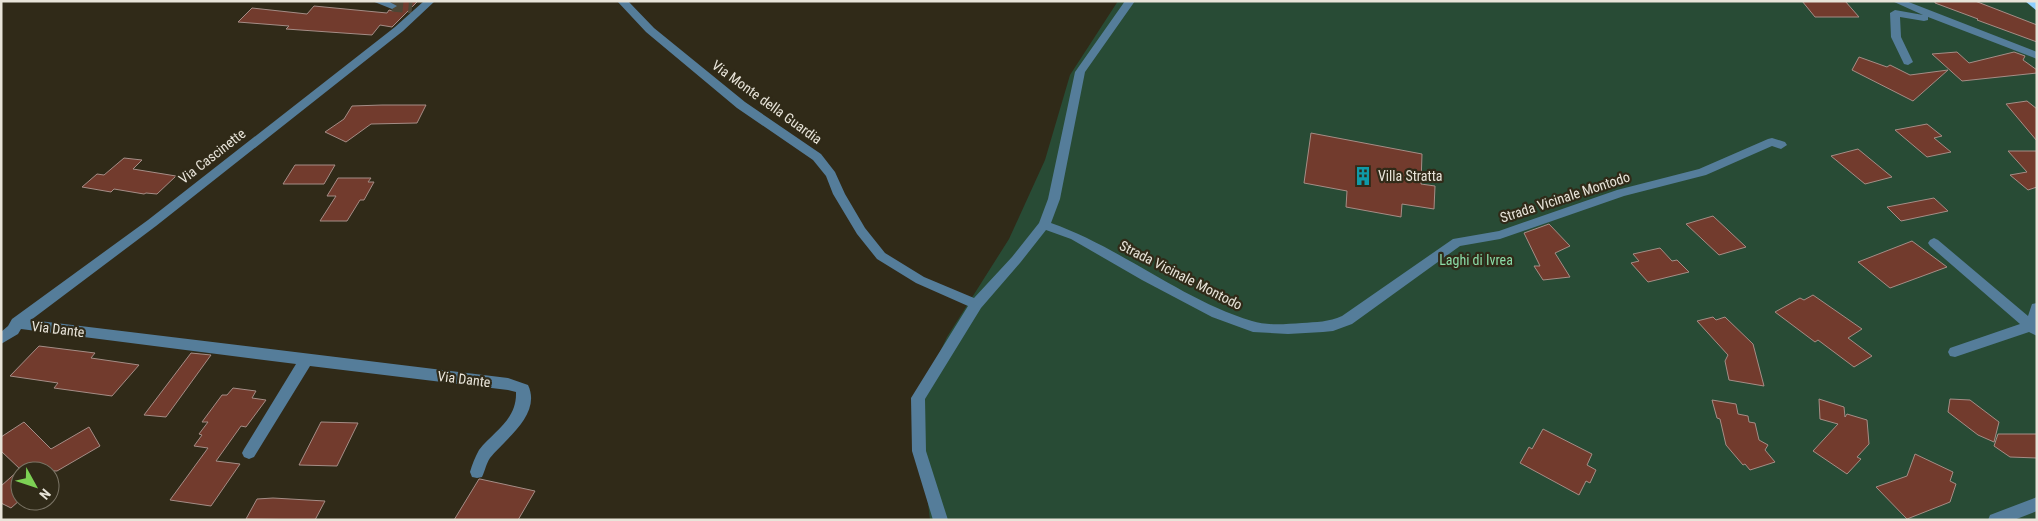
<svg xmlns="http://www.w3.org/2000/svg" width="2038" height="521" font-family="'Roboto Condensed',sans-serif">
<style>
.green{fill:#284b35}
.building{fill:#723b2d;stroke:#a58d86}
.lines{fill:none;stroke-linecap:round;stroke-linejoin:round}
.minor-tunnel{stroke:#4c4635;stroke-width:11;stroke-dasharray:11 5.5;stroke-linecap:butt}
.minor{fill:#557d9a;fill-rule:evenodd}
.major{fill:#8ccffe;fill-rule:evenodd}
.labels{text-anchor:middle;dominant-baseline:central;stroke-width:4.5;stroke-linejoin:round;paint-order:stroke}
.street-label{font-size:14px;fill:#e8e4d9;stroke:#302a18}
.poi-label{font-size:14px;fill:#e8e4d9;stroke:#302a18;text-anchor:start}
.park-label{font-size:14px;fill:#8adca7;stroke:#302a18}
</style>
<rect width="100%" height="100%" fill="#302a18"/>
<path class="green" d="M 1118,1 L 2037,1 L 2037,520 L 930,520 L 916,403 L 947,337 L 1009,239 L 1045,160 L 1070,75 Z"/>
<path class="building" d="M 397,1 L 418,1 L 392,27 L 380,25 L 372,35 L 286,29 L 289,26 L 238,22 L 252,8 L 307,14 L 314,6 L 387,13 L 389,10 L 393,11 L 398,8 L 399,5 L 395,3 Z
M 1802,1 L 1845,1 L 1859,17 L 1815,17 Z
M 1935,1 L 1975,1 L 2037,25 L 2037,42 L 1977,20 L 1978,19 L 1935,3 Z
M 1957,52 L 1969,63 L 2014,52 L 2025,56 L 2023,60 L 2037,70 L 2037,73 L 1962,81 L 1932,54 Z
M 1859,57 L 1887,67 L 1890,65 L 1910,75 L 1948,70 L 1913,101 L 1852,70 Z
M 2027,101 L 2037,109 L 2037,141 L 2006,104 Z
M 382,105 L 426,105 L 417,123 L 371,124 L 346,142 L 325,132 L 344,119 L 352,106 Z
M 1927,124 L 1942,136 L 1934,138 L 1951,152 L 1927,157 L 1895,130 Z
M 1311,133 L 1422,154 L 1421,184 L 1435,186 L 1434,209 L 1402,204 L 1401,217 L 1346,207 L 1347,191 L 1304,183 Z
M 1858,149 L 1892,177 L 1865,184 L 1831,156 Z
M 2008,151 L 2037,151 L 2037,187 L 2028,190 L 2010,175 L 2027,172 Z
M 124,158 L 142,160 L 133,169 L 176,176 L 157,194 L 146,193 L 144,194 L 114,189 L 111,192 L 82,187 L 97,174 L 104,175 Z
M 295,165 L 335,165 L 324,184 L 283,184 Z
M 338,178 L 371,178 L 368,182 L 374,182 L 364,200 L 360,200 L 347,221 L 320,221 L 336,196 L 327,196 Z
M 1934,198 L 1948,211 L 1901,221 L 1887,207 Z
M 1713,216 L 1746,247 L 1719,255 L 1686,224 Z
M 1549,224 L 1570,246 L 1555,253 L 1570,277 L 1543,280 L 1534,266 L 1540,266 L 1524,233 Z
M 1912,241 L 1947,267 L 1890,288 L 1858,262 Z
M 1660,248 L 1672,261 L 1677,260 L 1689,272 L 1648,282 L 1631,263 L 1639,261 L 1633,254 Z
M 1813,295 L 1862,329 L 1848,338 L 1872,356 L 1854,367 L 1818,340 L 1815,342 L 1775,312 L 1800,298 L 1804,300 Z
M 1713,317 L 1716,320 L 1725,317 L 1753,344 L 1764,386 L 1729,380 L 1725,361 L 1728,355 L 1697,321 Z
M 39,346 L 95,353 L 91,358 L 139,365 L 112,396 L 54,388 L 58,383 L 10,376 Z
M 191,353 L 211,355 L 166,417 L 144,415 Z
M 233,388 L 256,391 L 252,398 L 266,400 L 246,427 L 241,426 L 216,461 L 240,464 L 211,506 L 170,500 L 208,448 L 194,446 L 202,435 L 199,434 L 208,422 L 202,422 L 222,395 L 227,395 Z
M 1819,399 L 1844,407 L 1845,417 L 1847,414 L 1867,420 L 1869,444 L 1857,457 L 1861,459 L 1847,474 L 1813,451 L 1838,424 L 1820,419 Z
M 1950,399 L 1970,400 L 1999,422 L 1994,442 L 1978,435 L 1948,412 Z
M 1712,400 L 1736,404 L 1738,414 L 1748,416 L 1749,422 L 1755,423 L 1759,440 L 1768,445 L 1765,450 L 1775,462 L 1750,470 L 1745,464 L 1743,465 L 1726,445 L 1720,419 L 1717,418 Z
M 24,422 L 51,449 L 89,427 L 100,446 L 57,471 L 20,470 L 20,500 L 11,508 L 1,503 L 1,486 L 20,469 L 1,451 L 1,437 Z
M 321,422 L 358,423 L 337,466 L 299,465 Z
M 1543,429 L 1592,454 L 1587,465 L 1596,470 L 1590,483 L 1586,481 L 1579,495 L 1520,463 L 1529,447 L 1532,449 Z
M 1998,434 L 2037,434 L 2037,458 L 2010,457 L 1994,446 Z
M 1915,454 L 1953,472 L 1950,481 L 1956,484 L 1950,502 L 1907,519 L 1876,487 L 1907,476 Z
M 479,479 L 480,479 L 535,491 L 518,520 L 454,520 Z
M 257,499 L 273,498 L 325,501 L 315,520 L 246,519 Z"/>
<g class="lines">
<path class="minor-tunnel" d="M 392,6 L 412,8"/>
<path class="minor" d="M 372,1 L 388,1 L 397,6 L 392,9 Z
M 424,1 L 435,1 L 403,31 L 156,226 L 31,320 L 508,378 L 528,385 C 542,414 505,439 490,458 C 486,464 485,471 482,477 L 477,478 L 472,477 L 470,472 C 472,465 475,457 479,450 C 494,431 517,420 516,392 L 508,390 L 310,366 L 254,457 L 249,459 L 244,457 L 242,453 L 244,449 L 296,364 L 21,329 L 18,334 L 1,344 L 1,332 L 8,326 L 12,319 L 148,220 L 395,27 Z
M 617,1 L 628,1 L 654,28 L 745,102 L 821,154 L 835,172 L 845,194 L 865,228 L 885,253 L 924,277 L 974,298 L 1012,257 L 1039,223 L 1048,199 L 1075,72 L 1125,1 L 1135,1 L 1085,72 L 1060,199 L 1051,223 C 1120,247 1182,300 1252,321 C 1267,326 1286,324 1302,323 C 1316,322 1329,322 1342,316 L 1453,239 L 1499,231 L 1617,190 L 1699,169 L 1768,139 L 1772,138 L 1785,142 L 1787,145 L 1781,149 L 1772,146 L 1706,175 L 1624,196 L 1500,239 L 1460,246 L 1352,324 L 1333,331 L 1323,332 L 1288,334 L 1253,332 L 1212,317 L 1142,280 L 1071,239 L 1046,230 L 1020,263 L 981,308 L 925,399 L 926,451 L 948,520 L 933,520 L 912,451 L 911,398 L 968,306 L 916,283 L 877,259 L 857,234 L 833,194 L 826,176 L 813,160 L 737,108 L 646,32 Z
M 1892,1 L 1906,1 L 2037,52 L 2037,59 L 1928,17 L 1928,20 L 1924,21 L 1900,17 L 1901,37 L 1913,62 L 1908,65 L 1904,64 L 1891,37 L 1890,13 L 1895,10 L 1923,15 Z
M 1934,238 L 1938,240 L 2028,316 L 2032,304 L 2037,303 L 2037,336 L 2029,332 L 1955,357 L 1950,356 L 1948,352 L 1950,348 L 2020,324 L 1930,246 L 1928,243 L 1930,240 Z
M 2037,497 L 2037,511 L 2014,520 L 1988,520 L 1990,515 Z"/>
<path class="major" d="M 2025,1 L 2036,1 L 2037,11 Z"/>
</g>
<defs>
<g id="building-bare" transform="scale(1.5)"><path d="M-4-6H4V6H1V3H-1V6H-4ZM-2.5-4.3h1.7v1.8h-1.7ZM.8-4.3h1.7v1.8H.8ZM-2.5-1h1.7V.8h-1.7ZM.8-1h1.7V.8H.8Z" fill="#0f9aa8" stroke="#302a18" stroke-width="2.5" paint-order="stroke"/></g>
</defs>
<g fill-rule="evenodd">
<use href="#building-bare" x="1363" y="176"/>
</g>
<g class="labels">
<g class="street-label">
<text transform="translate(767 102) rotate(36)">Via Monte della Guardia</text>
<text transform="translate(212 156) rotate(-38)">Via Cascinette</text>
<text transform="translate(1565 197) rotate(-18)">Strada Vicinale Montodo</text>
<text transform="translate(1181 275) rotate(27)">Strada Vicinale Montodo</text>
<text transform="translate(58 329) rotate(7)">Via Dante</text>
<text transform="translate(464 379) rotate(7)">Via Dante</text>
</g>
<g class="poi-label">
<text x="1378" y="176">Villa Stratta</text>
</g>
<g class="park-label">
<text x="1476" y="260">Laghi di Ivrea</text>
</g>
</g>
<rect width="2038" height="521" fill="none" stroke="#e8e4d9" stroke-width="5"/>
<g transform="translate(35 486) rotate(130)"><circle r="24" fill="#302a18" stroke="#7a7465"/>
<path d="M0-4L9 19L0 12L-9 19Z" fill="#7dd154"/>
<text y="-8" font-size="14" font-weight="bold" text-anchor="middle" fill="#e8e4d9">N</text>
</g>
</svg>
